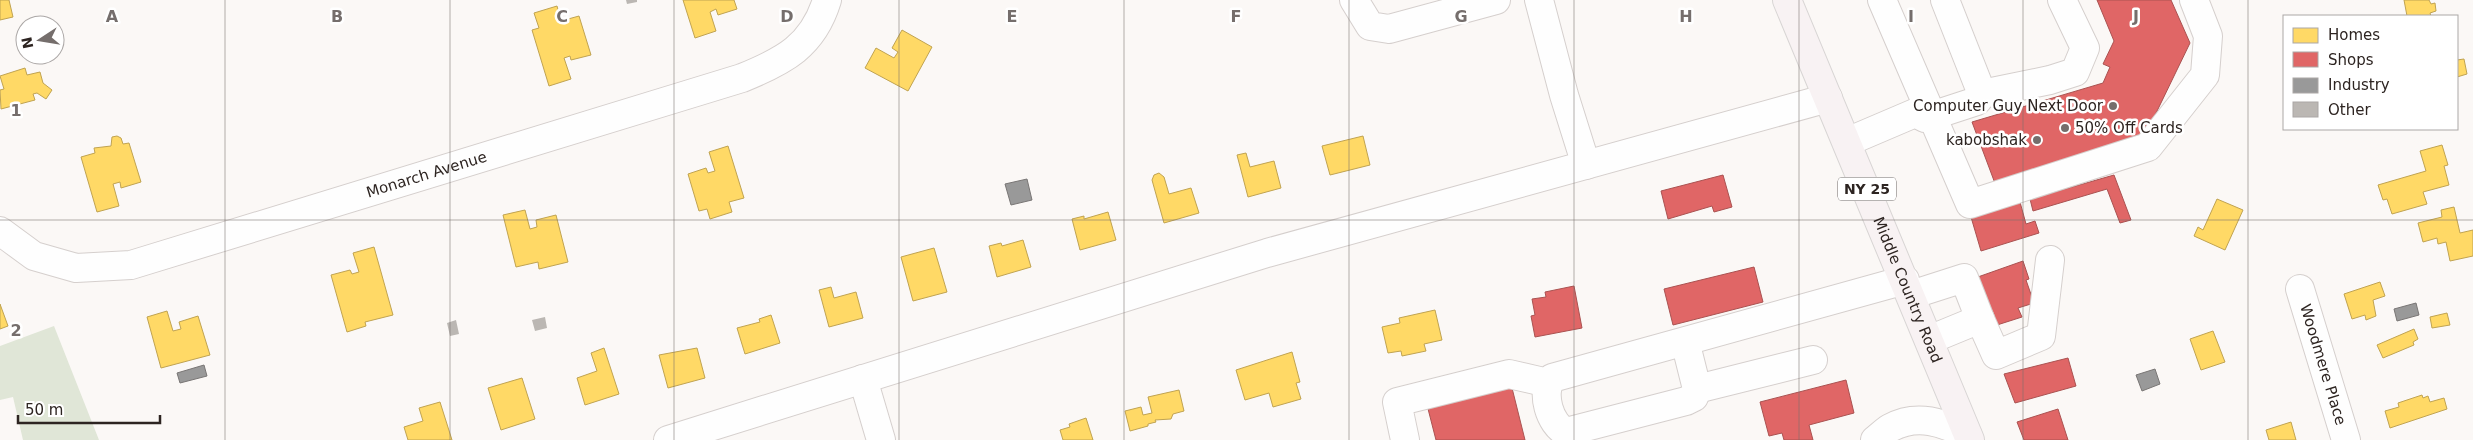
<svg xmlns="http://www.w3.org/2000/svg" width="2473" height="440" font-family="'DejaVu Sans',sans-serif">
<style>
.green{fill:#e0e6d7}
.homes{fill:#ffd966;stroke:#c0a351}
.shops{fill:#e06666;stroke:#aa5251}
.industry{fill:#999;stroke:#797675}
.building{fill:#bbb7b3}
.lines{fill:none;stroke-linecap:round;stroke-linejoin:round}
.minor-casing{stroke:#d5cfcd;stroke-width:30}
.major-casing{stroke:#d8d5d4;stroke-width:30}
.minor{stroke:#fefefe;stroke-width:28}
.major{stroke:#f8f2f3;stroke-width:28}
.grid{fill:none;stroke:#756e6c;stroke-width:1;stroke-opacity:0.55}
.poi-dot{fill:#756e6c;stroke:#fff;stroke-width:2}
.labels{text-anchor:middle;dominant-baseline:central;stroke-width:5;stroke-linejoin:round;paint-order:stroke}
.shield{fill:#fff;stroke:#6c6664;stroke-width:1}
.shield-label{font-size:14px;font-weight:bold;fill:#2d2421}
.poi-label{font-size:15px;fill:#2d2421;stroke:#fff;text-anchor:end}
.street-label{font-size:15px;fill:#2d2421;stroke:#fff}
.grid-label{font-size:16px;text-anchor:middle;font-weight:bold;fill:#756e6c;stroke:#fff;stroke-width:5;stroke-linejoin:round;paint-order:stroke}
</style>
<rect width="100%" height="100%" fill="#fbf8f6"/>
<path class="green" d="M 54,326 L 99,440 L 23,440 L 13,397 L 0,400 L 0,346 Z"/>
<path class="homes" d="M 0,0 L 9,0 L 13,17 L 0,20 Z
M 683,0 L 734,0 L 737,9 L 718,15 L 716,9 L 710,12 L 716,31 L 695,38 Z
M 2404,0 L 2429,0 L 2431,4 L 2435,3 L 2436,11 L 2430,13 L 2431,16 L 2407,16 Z
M 557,6 L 561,21 L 579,16 L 591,55 L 571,60 L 570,56 L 564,58 L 571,79 L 549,86 L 532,30 L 539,28 L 534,13 Z
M 902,30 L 932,47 L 908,91 L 865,68 L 876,48 L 894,58 L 898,52 L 892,48 Z
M 2464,59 L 2467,74 L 2457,77 L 2457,60 Z
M 25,68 L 27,75 L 40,72 L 43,83 L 52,90 L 46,99 L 37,93 L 33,94 L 35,100 L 1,109 L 0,90 L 4,89 L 0,76 Z
M 117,136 L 121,138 L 123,144 L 129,143 L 141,182 L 121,188 L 120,182 L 113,184 L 119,206 L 97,212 L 81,157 L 95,153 L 94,148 L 111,146 L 112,137 Z
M 1363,136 L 1370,165 L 1330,175 L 1322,146 Z
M 2442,145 L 2448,165 L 2444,166 L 2449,185 L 2423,192 L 2427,204 L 2392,214 L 2387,199 L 2383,200 L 2378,185 L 2426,171 L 2420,151 Z
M 728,146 L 744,198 L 729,202 L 732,212 L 710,219 L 707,209 L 699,211 L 688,174 L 706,168 L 708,173 L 715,171 L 709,152 Z
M 1246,153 L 1250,167 L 1274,161 L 1281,188 L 1248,197 L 1237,155 Z
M 1159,173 L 1164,177 L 1169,194 L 1191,188 L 1199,213 L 1164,223 L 1152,180 L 1154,175 Z
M 2217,199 L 2243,210 L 2225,250 L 2194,236 L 2198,227 L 2203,230 Z
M 2454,207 L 2460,233 L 2473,230 L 2473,256 L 2450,261 L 2446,242 L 2438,244 L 2437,238 L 2423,242 L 2418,223 L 2442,217 L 2441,210 Z
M 525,210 L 530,229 L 537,227 L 536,220 L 556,215 L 568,262 L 539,269 L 538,262 L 516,267 L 503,215 Z
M 1108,212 L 1116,240 L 1080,250 L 1072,219 L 1084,216 L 1084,219 Z
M 1023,240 L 1031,267 L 997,277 L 989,246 L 1001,243 L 1002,246 Z
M 374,247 L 393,315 L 365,322 L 366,326 L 347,332 L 331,275 L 350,270 L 352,274 L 359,272 L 353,253 Z
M 934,248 L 947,292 L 913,301 L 901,257 Z
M 2380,282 L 2385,296 L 2373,300 L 2376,316 L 2366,320 L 2365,315 L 2352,319 L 2344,294 Z
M 831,287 L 834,298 L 856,292 L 863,318 L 829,327 L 819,290 Z
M 0,304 L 8,326 L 0,329 Z
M 1435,310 L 1442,340 L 1424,344 L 1426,351 L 1402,356 L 1401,351 L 1388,353 L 1382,327 L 1400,323 L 1399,318 Z
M 167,311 L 173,331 L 181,329 L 179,322 L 198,316 L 210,355 L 161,368 L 147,317 Z
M 2447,313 L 2450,325 L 2432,328 L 2430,317 Z
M 771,315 L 780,343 L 745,354 L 737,328 L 760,322 L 759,319 Z
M 2414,329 L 2418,339 L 2413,342 L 2414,345 L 2383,358 L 2377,345 Z
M 2213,331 L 2225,362 L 2201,370 L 2190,339 Z
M 604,348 L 619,394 L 585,405 L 577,378 L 597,371 L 591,353 Z
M 697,348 L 705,378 L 668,388 L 659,355 Z
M 1292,352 L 1300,382 L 1296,383 L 1301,399 L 1273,407 L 1269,393 L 1245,400 L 1236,370 Z
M 522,378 L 535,419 L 501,430 L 488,388 Z
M 1179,390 L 1184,411 L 1173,414 L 1171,419 L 1155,420 L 1156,422 L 1148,424 L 1148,426 L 1130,431 L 1125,411 L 1141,407 L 1143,415 L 1152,413 L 1148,397 Z
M 2422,395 L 2423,398 L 2428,396 L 2430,402 L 2444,398 L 2447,409 L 2390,428 L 2385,411 L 2399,407 L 2398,403 Z
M 440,402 L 452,440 L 408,440 L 404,427 L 423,421 L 419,408 Z
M 1086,418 L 1093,440 L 1063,440 L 1060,430 L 1070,427 L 1069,424 Z
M 2291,422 L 2296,440 L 2269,440 L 2266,430 Z"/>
<path class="shops" d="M 2097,0 L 2171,0 L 2190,43 L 2143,140 L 1996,186 L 1972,122 L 2103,83 L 2110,67 L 2103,64 L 2114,41 Z
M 1723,175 L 1732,207 L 1714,212 L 1712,206 L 1668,219 L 1661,191 Z
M 2114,175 L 2131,220 L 2120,223 L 2107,189 L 2033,211 L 2030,199 Z
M 2020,202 L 2026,224 L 2035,221 L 2039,233 L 1981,251 L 1971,217 Z
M 2023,261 L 2029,279 L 2026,280 L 2034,303 L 2018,308 L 2022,317 L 1997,325 L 1975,278 Z
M 1754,267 L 1763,302 L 1673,325 L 1664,289 Z
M 1574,286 L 1582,328 L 1535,337 L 1531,316 L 1535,315 L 1532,299 L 1546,297 L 1545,292 Z
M 2068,358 L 2076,386 L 2015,403 L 2004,374 Z
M 1510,380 L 1525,440 L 1436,440 L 1426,401 Z
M 1846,380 L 1854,413 L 1809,425 L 1813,440 L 1784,440 L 1782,433 L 1769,436 L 1760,402 Z
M 2058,409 L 2068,440 L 2024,440 L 2017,422 Z"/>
<path class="industry" d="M 1027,179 L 1032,200 L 1011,205 L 1005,184 Z
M 2416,303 L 2419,315 L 2397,321 L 2394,309 Z
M 204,365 L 207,376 L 180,383 L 177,373 Z
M 2155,369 L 2160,384 L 2142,391 L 2136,375 Z"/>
<path class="building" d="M 626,0 L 637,0 L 637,2 L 627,4 Z
M 545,317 L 547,328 L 535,331 L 532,320 Z
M 456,320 L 459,334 L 450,336 L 447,323 Z"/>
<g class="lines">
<g class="minor-casing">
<g id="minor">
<path d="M 1354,0 L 1370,26 L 1389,29 L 1496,0"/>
<path d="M 1539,0 L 1564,95 L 1586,165"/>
<path d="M 1882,0 L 1970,204 L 2148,147 L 2205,75 L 2208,36 L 2194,0"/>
<path d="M 1982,94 L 2050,80 L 2075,72 L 2085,48 L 2062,0"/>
<path d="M 1847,142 L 1915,113 L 1925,118 L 1977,101 L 1982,94 L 1945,0"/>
<path id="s1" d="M 0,231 L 34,256 L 76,268 L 131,265 L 742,78 C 784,61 813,46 827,0"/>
<path id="s2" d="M 2300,289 L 2346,440"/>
<path d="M 1911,295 L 1964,278 L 1980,319 L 1929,340"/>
<path d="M 1980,319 L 1996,355 L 2041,336 L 2050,260"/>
<path d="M 1685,341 L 1697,389 L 1694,397 L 1686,401 L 1566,432 C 1550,425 1540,392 1552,378 L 1905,280"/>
<path d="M 863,379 L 881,440"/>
<path d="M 1697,389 L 1813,360"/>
<path d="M 668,440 L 1267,253 L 1828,98"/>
<path d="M 1405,440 L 1397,402 L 1509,374 L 1548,383"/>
<path d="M 1875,440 C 1880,436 1885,431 1890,428 C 1917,413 1944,422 1968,436"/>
</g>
</g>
<g class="major-casing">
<g id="major">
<path id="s3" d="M 1787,0 L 1970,440"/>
</g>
</g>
<use href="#minor" class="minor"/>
<use href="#major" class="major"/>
</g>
<path class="grid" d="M 225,0 L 225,440M 450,0 L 450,440M 674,0 L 674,440M 899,0 L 899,440M 1124,0 L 1124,440M 1349,0 L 1349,440M 1574,0 L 1574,440M 1799,0 L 1799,440M 2023,0 L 2023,440M 2248,0 L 2248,440M 0,220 L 2473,220"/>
<g class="poi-dot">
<circle cx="2113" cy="106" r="5"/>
<circle cx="2065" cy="128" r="5"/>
<circle cx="2037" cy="140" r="5"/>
</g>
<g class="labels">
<rect class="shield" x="1838" y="177.5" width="58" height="23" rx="4"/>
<g class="shield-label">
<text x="1867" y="189">NY 25</text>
</g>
<g class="poi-label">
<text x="2103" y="106">Computer Guy Next Door</text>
<text x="2075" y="128" text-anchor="start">50% Off Cards</text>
<text x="2027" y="140">kabobshak</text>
</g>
<g class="street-label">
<text stroke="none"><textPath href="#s1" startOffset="450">Monarch Avenue</textPath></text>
<text stroke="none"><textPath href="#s3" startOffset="314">Middle Country Road</textPath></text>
<text stroke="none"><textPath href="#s2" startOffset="79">Woodmere Place</textPath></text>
</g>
</g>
<g class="grid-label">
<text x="112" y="22">A</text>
<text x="337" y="22">B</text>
<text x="562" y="22">C</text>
<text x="787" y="22">D</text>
<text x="1012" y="22">E</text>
<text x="1236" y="22">F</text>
<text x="1461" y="22">G</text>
<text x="1686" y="22">H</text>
<text x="1911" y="22">I</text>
<text x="2136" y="22">J</text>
<text x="16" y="116">1</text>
<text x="16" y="336">2</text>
</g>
<rect x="2283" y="15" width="175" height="115" fill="#ffffff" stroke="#aba7a6"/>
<rect x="2293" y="28" width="25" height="15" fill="#ffd966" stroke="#aba7a6"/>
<text x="2328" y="40" font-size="15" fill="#2d2421">Homes</text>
<rect x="2293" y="52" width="25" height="15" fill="#e06666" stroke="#aba7a6"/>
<text x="2328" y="65" font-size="15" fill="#2d2421">Shops</text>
<rect x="2293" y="78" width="25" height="15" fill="#999999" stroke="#aba7a6"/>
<text x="2328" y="90" font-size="15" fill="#2d2421">Industry</text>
<rect x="2293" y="102" width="25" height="15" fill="#bbb7b3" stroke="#aba7a6"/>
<text x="2328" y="115" font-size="15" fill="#2d2421">Other</text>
<g transform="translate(40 40) rotate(258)"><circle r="24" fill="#ffffff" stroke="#aba7a6"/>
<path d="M0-4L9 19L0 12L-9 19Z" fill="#756e6c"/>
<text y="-8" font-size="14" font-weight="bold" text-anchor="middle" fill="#2d2421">N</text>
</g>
<path d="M18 415v8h142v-8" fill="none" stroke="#2d2421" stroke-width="2.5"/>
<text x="25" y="415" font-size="15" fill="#2d2421" stroke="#ffffff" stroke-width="4" paint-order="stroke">50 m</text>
</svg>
